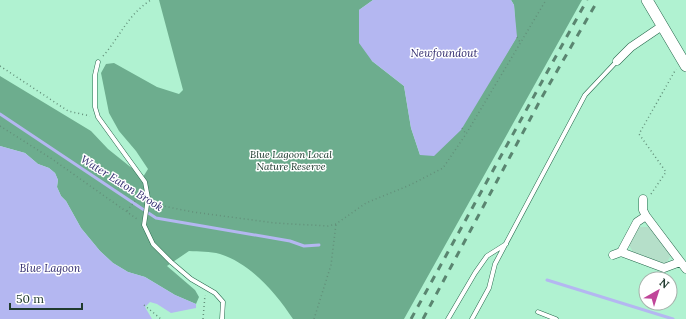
<svg xmlns="http://www.w3.org/2000/svg" width="686" height="319" font-family="Lora,serif">
<style>
.green{fill:#b5dfc9}
.forest{fill:#6dad8e}
.water{fill:#b4b7f1}
.lines{fill:none;stroke-linecap:round;stroke-linejoin:round}
.stream{stroke:#b4b7f1;stroke-width:3}
.service-casing{stroke:#27684c;stroke-width:5}
.minor-casing{stroke:#27684c;stroke-width:9}
.tertiary-casing{stroke:#27684c;stroke-width:12}
.path{stroke:#63907a;stroke-width:1.5;stroke-dasharray:1 3;stroke-linecap:butt}
.service{stroke:#fff;stroke-width:4}
.minor{stroke:#fff;stroke-width:8}
.tertiary{stroke:#fff;stroke-width:11}
.rail{stroke:#5a8570;stroke-width:3;stroke-dasharray:7 7;stroke-linecap:butt}
.labels{text-anchor:middle;dominant-baseline:central;stroke-width:3;stroke-linejoin:round;paint-order:stroke}
.park-label{font-size:10px;font-style:italic;fill:#133124;stroke:#fff}
.water-label{font-size:11px;font-style:italic;fill:#322c6f;stroke:#fff}
</style>
<rect width="100%" height="100%" fill="#b0f2d1"/>
<path class="green" d="M 639,227 L 649,227 L 671,255 L 666,264 L 633,252 L 629,245 Z"/>
<path class="forest" d="M 159,0 L 373,0 L 359,10 L 372,61 L 404,86 L 411,128 L 420,155 L 494,74 L 516,38 L 514,5 L 511,0 L 582,0 L 404,319 L 293,319 C 275,292 251,264 220,254 C 210,251 199,252 189,251 L 167,266 L 195,290 L 199,297 L 196,304 L 175,295 L 145,277 L 128,272 L 113,263 L 100,251 L 81,228 L 66,201 L 61,196 L 57,187 L 58,180 L 55,173 L 49,168 L 38,164 L 25,153 L 0,146 L 0,76 L 91,131 L 108,149 L 143,177 L 148,169 L 136,151 L 119,131 L 109,113 L 101,73 L 106,64 L 114,63 L 157,87 L 179,94 L 183,90 Z"/>
<path class="water" d="M 373,0 L 511,0 L 514,5 L 517,37 L 461,130 L 434,156 L 420,155 L 411,128 L 404,86 L 372,61 L 359,43 L 359,10 Z
M 0,146 L 25,153 L 38,164 L 49,168 L 55,173 L 58,180 L 57,187 L 61,196 L 66,201 L 81,228 L 100,251 L 113,263 L 128,272 L 145,277 L 175,295 L 196,304 L 196,308 L 171,313 L 157,304 L 150,302 L 145,307 L 152,319 L 0,319 Z"/>
<g class="lines">
<path class="stream" d="M 0,114 L 156,218 L 290,241 L 304,246 L 319,245
M 547,280 L 673,319"/>
<g class="service-casing">
<path id="service" d="M 98,62 L 95,75 L 95,107 L 98,117 L 145,182 L 148,198 L 144,225 L 153,244 L 171,262 L 191,279 L 215,293 L 223,302 L 222,319
M 538,312 L 556,319
M 448,319 L 475,273 L 487,256 L 506,244
M 472,319 L 489,288 L 495,264 L 585,95 L 617,61"/>
</g>
<g class="minor-casing">
<path id="minor" d="M 617,61 L 631,47 L 662,26
M 643,199 L 643,210 L 646,216 L 686,269
M 646,216 L 637,222 L 621,252 L 664,268 L 680,262
M 613,255 L 621,252"/>
</g>
<g class="tertiary-casing">
<path id="tertiary" d="M 647,0 L 686,66"/>
</g>
<path class="path" d="M 517,37 L 520,42
M 103,56 C 120,37 128,14 151,0
M 0,66 L 68,111 L 90,116
M 0,126 L 52,159 L 137,219
M 462,128 L 466,134
M 651,194 L 666,172 L 639,134 L 676,69
M 154,201 L 163,206 L 193,212 L 275,223 L 328,226 L 336,224 L 366,203 L 410,185 L 443,168 L 466,134 L 546,0
M 127,211 L 138,197 L 141,197
M 144,305 L 161,319
M 203,319 L 205,295
M 314,319 L 331,265 L 336,224"/>
<use href="#service" class="service"/>
<use href="#minor" class="minor"/>
<use href="#tertiary" class="tertiary"/>
<path class="rail" d="M 411,319 L 587,0
M 423,319 L 542,97 L 598,0"/>
</g>
<g class="labels">
<g class="park-label">
<text x="291" y="154">Blue Lagoon Local<tspan x="291" dy="12">Nature Reserve</tspan></text>
</g>
<g class="water-label">
<text x="444" y="53">Newfoundout</text>
<text transform="translate(122 183) rotate(32)">Water Eaton Brook</text>
<text x="50" y="268">Blue Lagoon</text>
</g>
</g>
<g transform="translate(658 291) rotate(39)"><circle r="19" fill="#ffffff" stroke="#a6b1ab"/>
<path d="M0-3L7 15L0 10L-7 15Z" fill="#c04699"/>
<text y="-6" font-size="11" font-weight="bold" text-anchor="middle" fill="#203b2e">N</text>
</g>
<path d="M10 303v6h72v-6" fill="none" stroke="#203b2e" stroke-width="2"/>
<text x="16" y="303" font-size="12" fill="#203b2e" stroke="#ffffff" stroke-width="3" paint-order="stroke">50 m</text>
</svg>
